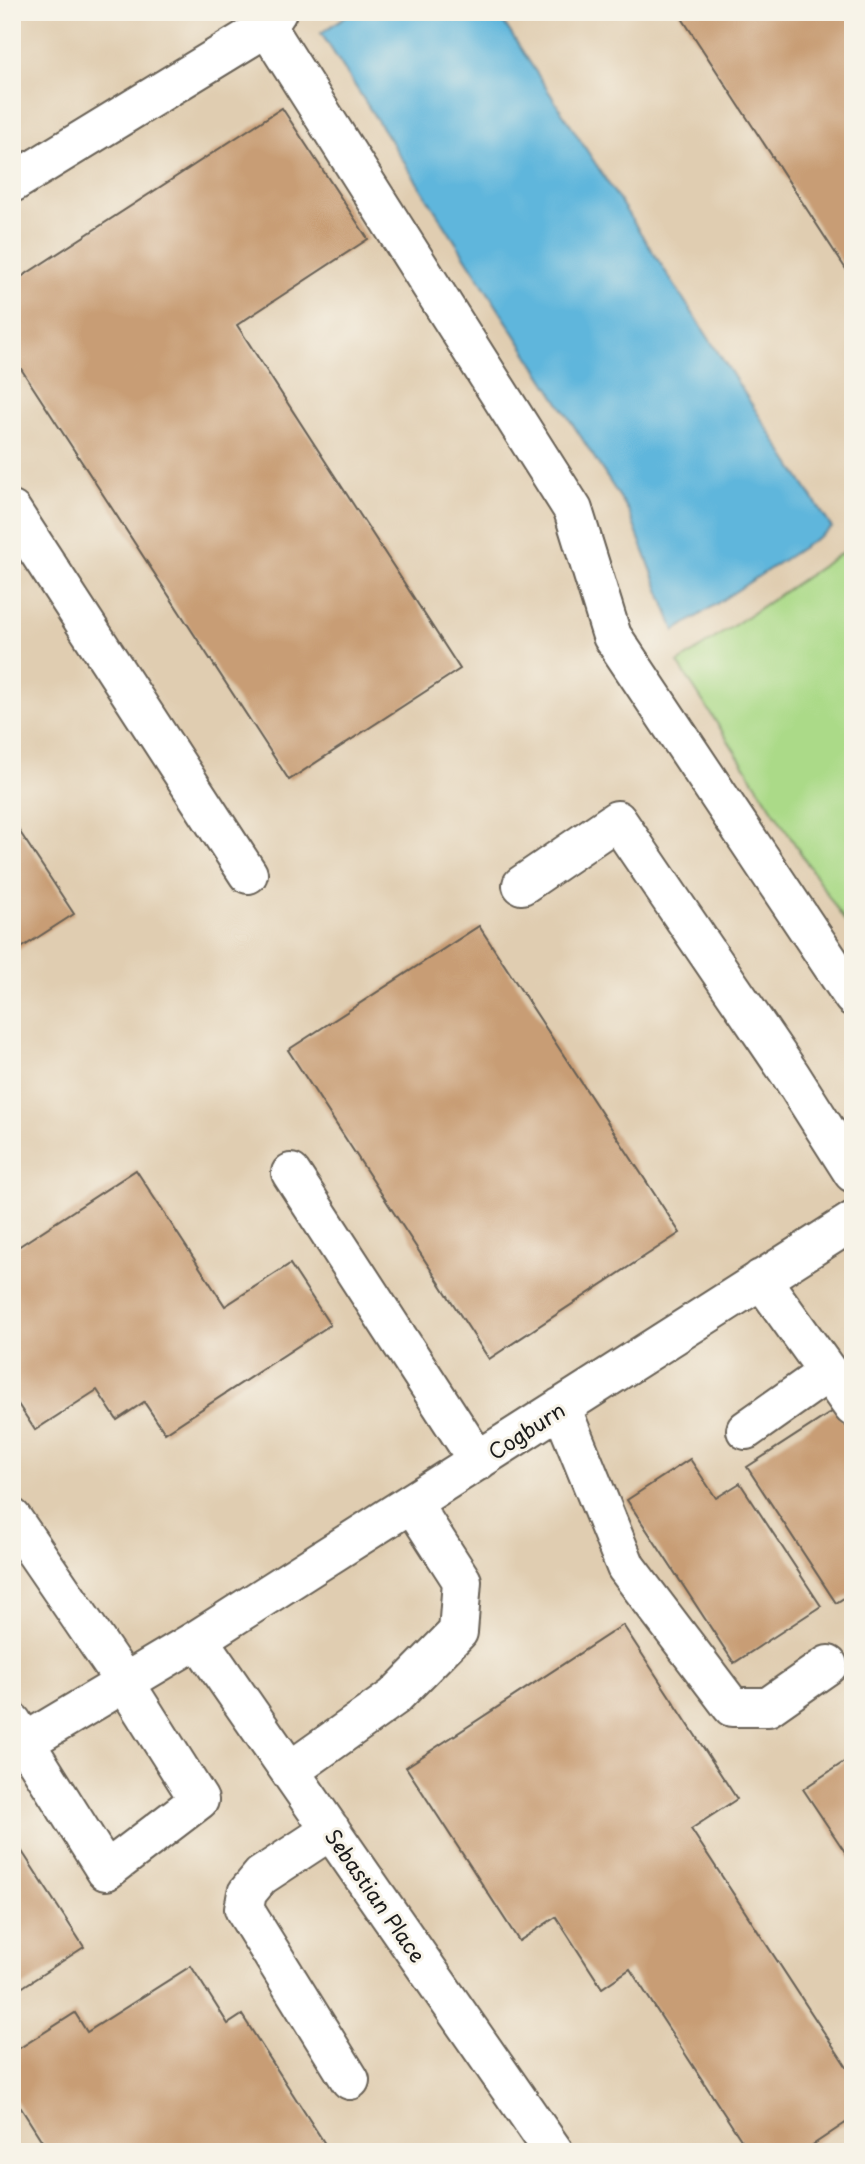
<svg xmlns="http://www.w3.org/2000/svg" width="865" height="2164" font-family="'Playpen Sans',sans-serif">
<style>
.built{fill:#e0cdb1}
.green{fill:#abda88;stroke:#647b52;stroke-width:2}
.water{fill:#5fb6dc;stroke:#3e697c;stroke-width:2}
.building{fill:#c89d75}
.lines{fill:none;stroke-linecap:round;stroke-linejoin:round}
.minor-casing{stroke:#676055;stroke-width:42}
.minor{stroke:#fff;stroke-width:38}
.labels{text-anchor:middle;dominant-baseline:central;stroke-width:6;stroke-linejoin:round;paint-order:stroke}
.street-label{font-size:21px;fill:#1c1c1c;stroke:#f7f3e8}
</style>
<rect width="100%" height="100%" fill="#f7f3e8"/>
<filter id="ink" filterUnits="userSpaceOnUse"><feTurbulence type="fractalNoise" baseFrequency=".0143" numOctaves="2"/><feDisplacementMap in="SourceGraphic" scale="14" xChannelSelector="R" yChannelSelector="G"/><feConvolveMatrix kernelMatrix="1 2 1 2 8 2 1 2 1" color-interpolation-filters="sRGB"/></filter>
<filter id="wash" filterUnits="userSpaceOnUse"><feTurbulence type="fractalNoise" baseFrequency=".00686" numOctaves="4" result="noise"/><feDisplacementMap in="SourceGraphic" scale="28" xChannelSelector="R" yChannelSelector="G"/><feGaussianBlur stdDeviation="1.57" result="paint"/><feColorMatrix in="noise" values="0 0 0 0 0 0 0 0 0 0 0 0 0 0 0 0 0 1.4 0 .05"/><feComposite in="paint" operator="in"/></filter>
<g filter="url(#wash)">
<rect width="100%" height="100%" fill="#f2dec0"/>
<path class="built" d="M 12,12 L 853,12 L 853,2152 L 12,2152 Z"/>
<path class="green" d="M 846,550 L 853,560 L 853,934 L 678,663 Z"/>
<path class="water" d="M 352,12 L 497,12 L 832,528 L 675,631 L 628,510 L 321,33 Z"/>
<g id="blocks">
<path class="building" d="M 678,12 L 853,12 L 853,280 Z
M 282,108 L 368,239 L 237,325 L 460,669 L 289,780 L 12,355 L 12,283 Z
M 12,820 L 74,914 L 12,954 Z
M 479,926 L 680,1233 L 489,1359 L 288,1050 Z
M 136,1170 L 225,1306 L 290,1264 L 330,1325 L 165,1433 L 144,1402 L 117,1420 L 97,1390 L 35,1430 L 12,1395 L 12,1251 Z
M 835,1410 L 853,1437 L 853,1592 L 836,1603 L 747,1467 Z
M 690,1459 L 716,1498 L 740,1483 L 821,1606 L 734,1663 L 627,1500 Z
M 623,1625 L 737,1799 L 691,1829 L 848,2069 L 853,2066 L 853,2118 L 802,2152 L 749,2152 L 630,1969 L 602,1988 L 556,1917 L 519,1941 L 406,1767 Z
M 853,1756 L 853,1864 L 803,1789 Z
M 12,1836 L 84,1947 L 12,1994 Z
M 191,1966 L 228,2024 L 242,2015 L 325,2144 L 313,2152 L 49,2152 L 12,2094 L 12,2053 L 75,2013 L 87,2032 Z"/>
</g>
</g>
<g filter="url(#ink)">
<use href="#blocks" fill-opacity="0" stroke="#676055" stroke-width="2"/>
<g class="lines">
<g class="minor-casing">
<path id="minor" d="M 267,27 L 573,510 L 612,636 L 853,997
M 12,183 L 267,27 L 277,12
M 12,511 L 248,874
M 522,885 L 617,820 L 790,1074 L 853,1173
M 291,1173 L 478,1461
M 761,1279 L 853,1407
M 561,1407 L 626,1567 L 732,1707 L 768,1707 L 828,1665
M 746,1430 L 828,1372
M 12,1518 L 125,1683 L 199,1800 L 106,1871 L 12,1722
M 198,1639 L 554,2152
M 12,1750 L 198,1639 L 853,1221
M 290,1771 L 394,1697 L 458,1632 L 462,1581 L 412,1503
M 331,1830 L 261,1876 L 247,1893 L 244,1909 L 350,2080"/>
</g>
<use href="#minor" class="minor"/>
</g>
</g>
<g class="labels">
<g class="street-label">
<text transform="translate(526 1430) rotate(-33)">Cogburn</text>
<text transform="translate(376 1895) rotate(55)">Sebastian Place</text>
</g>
</g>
<rect width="865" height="2164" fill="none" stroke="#f7f3e8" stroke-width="42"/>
</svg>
